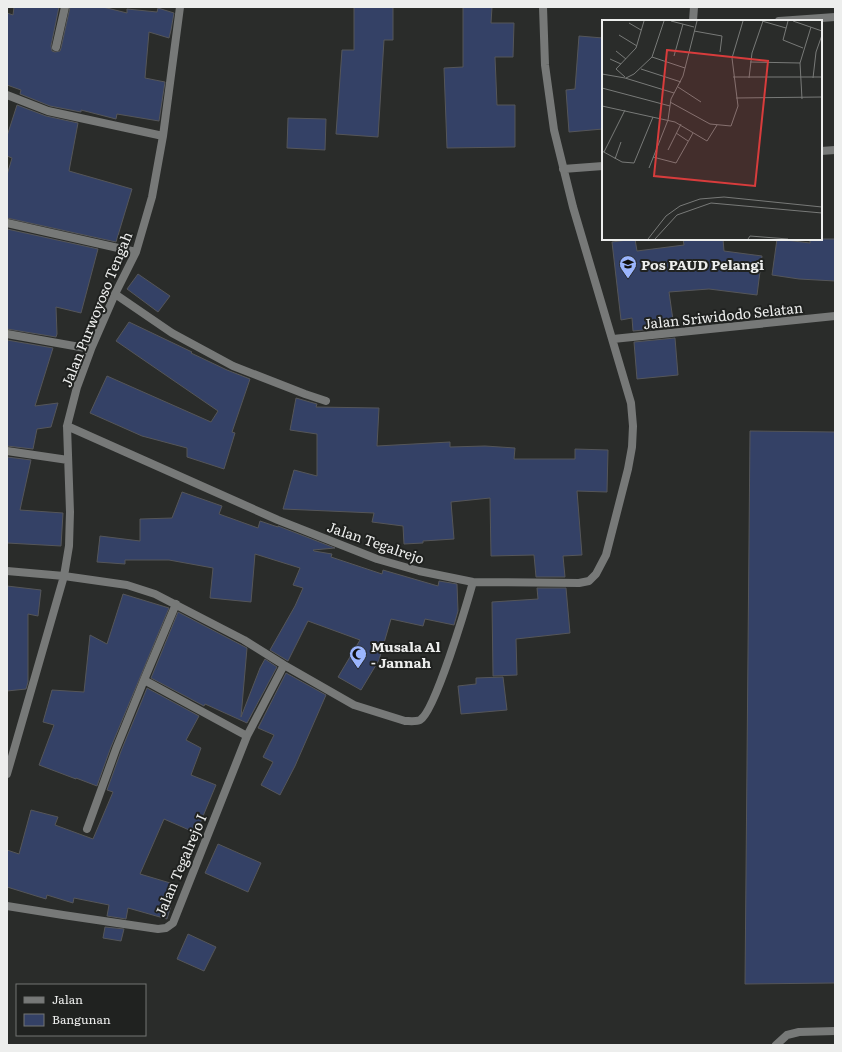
<svg xmlns="http://www.w3.org/2000/svg" width="842" height="1052" font-family="Literata,serif">
<style>
.building{fill:#344166;stroke:#555659}
.lines{fill:none;stroke-linecap:round;stroke-linejoin:round}
.lane{stroke:#777978;stroke-width:8}
.street{stroke:#777978;stroke-width:8}
.labels{text-anchor:middle;dominant-baseline:central;stroke-width:4;stroke-linejoin:round;paint-order:stroke}
.poi-label{font-size:14px;font-weight:bold;fill:#edeeed;stroke:#202220;text-anchor:start}
.street-label{font-size:14px;fill:#edeeed;stroke:#202220}
.inset-road{fill:none;stroke:#787a78;stroke-width:1}
.view{fill:#d83c3c;fill-opacity:0.15;stroke:#d83c3c;stroke-width:2}
.inset-edge{fill:none;stroke:#edeeed;stroke-width:2}
</style>
<rect width="100%" height="100%" fill="#2a2c2a"/>
<path class="building" d="M 14,7 L 59,7 L 51,46 L 52,51 L 55,52 L 60,51 L 61,48 L 70,7 L 103,7 L 127,13 L 127,9 L 157,12 L 158,8 L 174,13 L 171,30 L 169,38 L 149,32 L 145,78 L 165,82 L 159,121 L 117,114 L 116,119 L 81,110 L 81,112 L 50,106 L 20,94 L 21,90 L 7,85 L 7,13 L 13,15 Z
M 354,7 L 393,7 L 393,40 L 384,40 L 378,137 L 336,134 L 342,50 L 354,50 Z
M 463,7 L 492,7 L 491,23 L 514,23 L 513,57 L 495,57 L 497,105 L 515,105 L 515,147 L 447,148 L 444,68 L 463,67 Z
M 579,36 L 603,38 L 603,129 L 569,132 L 566,90 L 575,89 Z
M 17,105 L 46,116 L 78,123 L 69,171 L 132,189 L 116,242 L 7,218 L 7,175 L 12,158 L 7,156 L 7,136 Z
M 288,118 L 326,119 L 325,150 L 287,148 Z
M 7,229 L 98,249 L 81,313 L 56,307 L 57,334 L 56,337 L 7,329 Z
M 635,239 L 637,251 L 684,245 L 683,239 L 723,239 L 724,251 L 762,256 L 757,295 L 709,289 L 669,292 L 674,327 L 633,331 L 632,318 L 621,320 L 612,242 Z
M 777,239 L 810,243 L 810,239 L 835,239 L 835,281 L 799,279 L 772,275 Z
M 138,274 L 170,296 L 158,312 L 127,289 Z
M 129,322 L 192,352 L 191,353 L 227,370 L 250,379 L 232,432 L 235,433 L 224,469 L 187,457 L 187,448 L 142,436 L 90,413 L 107,376 L 211,422 L 218,411 L 116,341 Z
M 675,338 L 678,375 L 637,379 L 634,342 Z
M 7,340 L 53,348 L 35,406 L 58,403 L 51,427 L 37,429 L 33,449 L 7,446 Z
M 296,398 L 317,404 L 316,407 L 379,408 L 377,446 L 450,442 L 450,447 L 485,446 L 515,448 L 514,459 L 575,459 L 575,449 L 608,450 L 607,492 L 577,491 L 582,555 L 563,556 L 565,577 L 536,577 L 534,555 L 491,556 L 490,498 L 451,502 L 454,539 L 423,541 L 423,543 L 404,544 L 403,526 L 372,522 L 374,513 L 283,509 L 294,470 L 317,476 L 317,434 L 290,430 Z
M 750,431 L 835,432 L 835,983 L 745,984 Z
M 7,457 L 31,460 L 20,510 L 63,513 L 61,546 L 7,543 Z
M 182,492 L 222,506 L 219,514 L 258,528 L 260,521 L 278,527 L 278,526 L 335,548 L 313,550 L 314,551 L 332,554 L 331,557 L 382,574 L 383,570 L 438,586 L 439,581 L 457,584 L 458,611 L 454,625 L 425,619 L 423,626 L 391,619 L 379,660 L 361,690 L 338,677 L 360,640 L 308,621 L 288,661 L 270,650 L 295,606 L 303,588 L 293,585 L 300,568 L 255,554 L 251,602 L 210,598 L 213,568 L 169,560 L 125,560 L 125,564 L 97,562 L 100,536 L 140,541 L 140,519 L 172,518 Z
M 7,586 L 41,590 L 38,616 L 28,614 L 28,682 L 26,689 L 7,691 Z
M 537,588 L 566,588 L 570,633 L 516,639 L 517,675 L 493,676 L 492,602 L 538,599 Z
M 123,594 L 169,608 L 111,747 L 97,786 L 76,778 L 76,779 L 39,765 L 54,725 L 43,722 L 52,690 L 84,692 L 90,635 L 107,644 Z
M 178,612 L 247,648 L 241,717 L 260,668 L 265,659 L 277,667 L 247,723 L 205,704 L 204,706 L 151,678 Z
M 286,673 L 326,695 L 295,766 L 280,795 L 261,785 L 273,762 L 263,757 L 274,735 L 258,728 Z
M 503,677 L 507,710 L 461,714 L 458,686 L 476,684 L 476,678 Z
M 147,688 L 199,716 L 186,740 L 201,748 L 191,775 L 216,785 L 196,833 L 164,819 L 140,874 L 177,885 L 167,919 L 128,908 L 126,919 L 107,916 L 109,905 L 74,898 L 73,903 L 47,895 L 46,899 L 7,887 L 7,850 L 19,854 L 31,810 L 58,817 L 55,825 L 93,839 L 113,792 L 107,790 L 121,751 Z
M 218,844 L 261,863 L 248,892 L 205,873 Z
M 105,927 L 124,929 L 121,941 L 103,938 Z
M 188,934 L 216,947 L 204,971 L 177,959 Z"/>
<g class="lines">
<path class="lane" d="M 776,1045 L 787,1035 L 799,1032 L 835,1031"/>
<path class="street" d="M 693,21 L 694,7
M 779,21 L 835,17
M 56,47 L 65,7
M 7,95 L 48,111 L 163,136
M 821,151 L 835,150
M 563,169 L 603,166
M 7,223 L 136,252
M 115,294 L 172,333 L 233,366 L 305,394 L 326,401
M 7,334 L 91,349
M 613,339 L 835,316
M 67,426 L 278,520 L 377,559 L 419,571 L 473,582 L 579,583 L 589,581 L 596,574 L 606,555 L 628,469 L 632,447 L 633,426 L 631,403 L 573,207 L 554,130 L 545,65 L 543,7
M 7,451 L 68,460
M 7,571 L 64,576 L 127,585 L 155,594 L 244,640 L 284,665 L 354,705 L 405,721 C 409,721 416,722 420,720 C 435,712 467,603 473,582
M 144,680 L 247,736
M 7,774 L 64,576 L 69,546 L 70,512 L 67,426 L 77,387 L 91,349 L 115,294 L 136,252 L 152,197 L 163,136 L 180,7
M 87,829 L 116,749 L 144,680 L 176,604
M 7,906 L 63,915 L 158,929 L 166,928 L 173,923 L 247,736 L 284,665"/>
</g>
<defs>
<g id="school-pin" transform="scale(0.9)"><path d="M0 17L-7.5 6A9.5 9.5 0 1 1 7.5 6Z" fill="#9bb5fd" stroke="#202220"/><path d="M0-5L7-2L0 1L-7-2ZM-4 1L0 2.5L4 1V4Q0 6-4 4Z" fill="#111"/></g>
<g id="mosque-pin" transform="scale(0.9)"><path d="M0 17L-7.5 6A9.5 9.5 0 1 1 7.5 6Z" fill="#9bb5fd" stroke="#202220"/><path d="M3.5-4.9A6 6 0 1 0 3.5 4.9A5 5 0 1 1 3.5-4.9Z" fill="#111"/></g>
</defs>
<g fill-rule="evenodd">
<use href="#school-pin" x="628" y="264"/>
<use href="#mosque-pin" x="358" y="654"/>
</g>
<g class="labels">
<g class="poi-label">
<text x="641" y="264">Pos PAUD Pelangi</text>
<text x="371" y="646">Musala Al<tspan x="371" dy="16">- Jannah</tspan></text>
</g>
<g class="street-label">
<text transform="translate(96 309) rotate(-68)">Jalan Purwoyoso Tengah</text>
<text transform="translate(723 315) rotate(-6)">Jalan Sriwidodo Selatan</text>
<text transform="translate(376 542) rotate(19)">Jalan Tegalrejo</text>
<text transform="translate(180 865) rotate(-67)">Jalan Tegalrejo I</text>
</g>
</g>
<g transform="translate(602 20)">
<rect width="220" height="220" fill="#2a2c2a"/>
<path class="inset-road" d="M 69,1 L 92,7M 160,1 L 184,8M 186,1 L 181,20 L 201,28M 191,1 L 220,11M 27,3 L 39,10M 92,11 L 120,16 L 118,32M 17,15 L 35,26M 14,31 L 24,39M 72,36 L 81,4M 50,37 L 83,48M 8,39 L 19,44M 148,42 L 198,43M 39,49 L 79,62M 0,54 L 23,58 L 72,73M 23,57 L 14,49 L 34,28 L 42,1M 131,57 L 220,57M 24,58 L 32,54 L 50,37 L 62,1M 147,58 L 150,33 L 161,1M 211,58 L 214,32 L 220,15M 76,67 L 99,82M 0,68 L 68,86M 134,78 L 220,77M 200,79 L 198,43 L 209,7M 68,82 L 108,104 L 129,106 L 136,86 L 130,38 L 141,1M 0,86 L 73,102 L 105,121 L 115,105M 74,113 L 86,121M 66,130 L 79,104M 0,131 L 20,142 L 32,143 L 51,97M 2,132 L 23,90M 51,137 L 74,143 L 91,113M 13,139 L 19,122M 47,148 L 66,100 L 69,79 L 81,56 L 95,1M 46,219 L 64,196 L 78,186 L 98,179 L 122,177 L 220,187M 53,219 L 75,195 L 109,183 L 220,193M 146,219 L 148,216 L 186,219"/>
<path class="view" d="M 65,30 L 166,41 L 153,166 L 52,156 Z"/>
<rect width="220" height="220" class="inset-edge"/>
</g>
<rect width="842" height="1052" fill="none" stroke="#edeeed" stroke-width="16"/>
<rect x="16" y="984" width="130" height="52" fill="#202220" stroke="#727472"/>
<rect x="24" y="997" width="20" height="6" fill="#777978" stroke="#727472"/>
<text x="52" y="1004" font-size="12" fill="#edeeed">Jalan</text>
<rect x="24" y="1014" width="20" height="12" fill="#344166" stroke="#727472"/>
<text x="52" y="1024" font-size="12" fill="#edeeed">Bangunan</text>
</svg>
